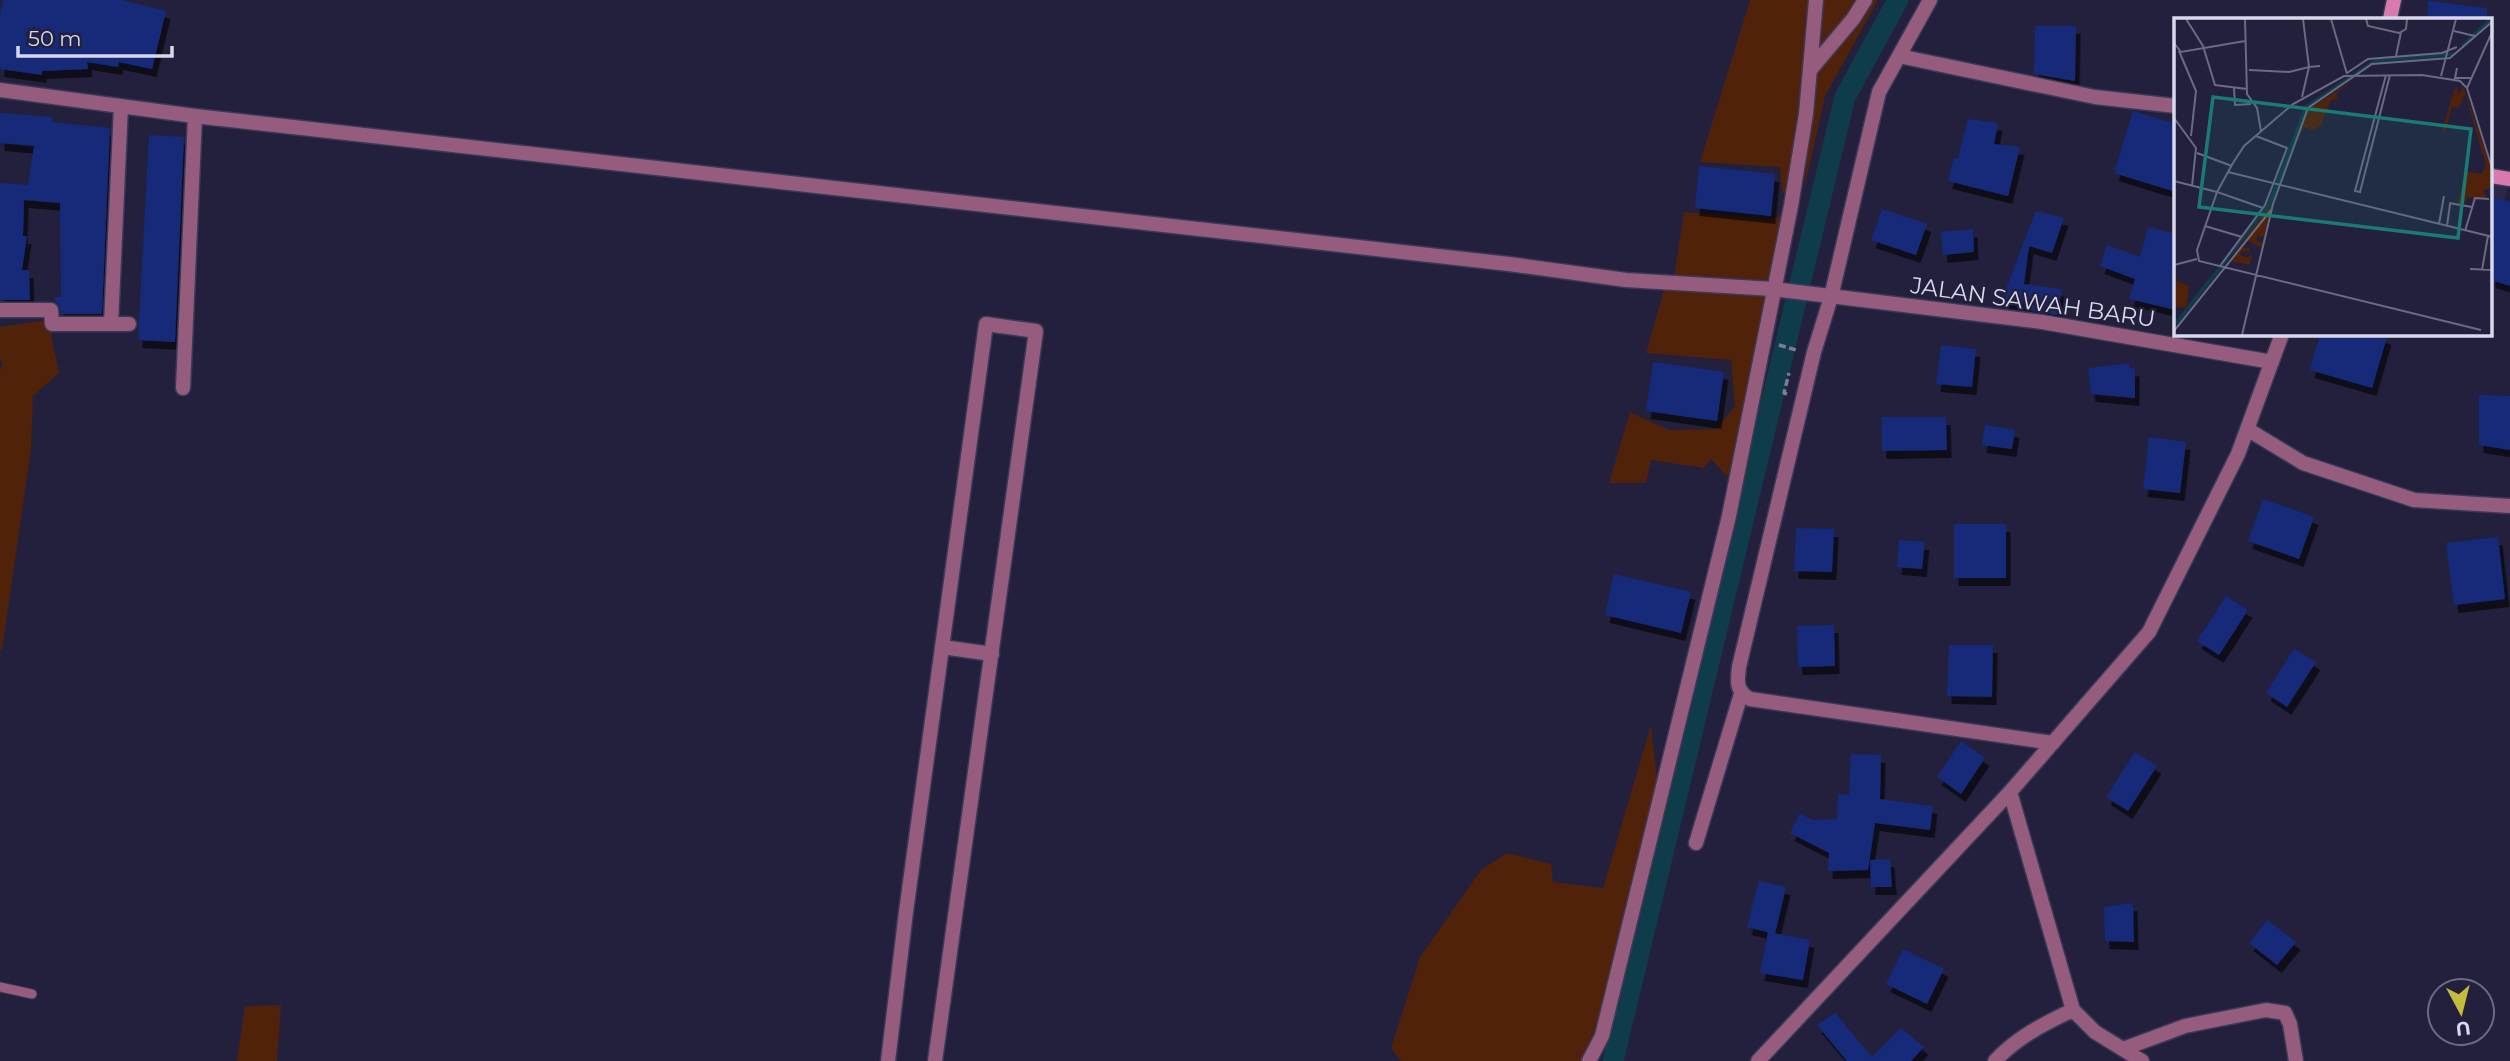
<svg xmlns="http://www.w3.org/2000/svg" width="2510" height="1061" font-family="Montserrat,sans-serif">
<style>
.built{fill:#2a274b}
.green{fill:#50220a}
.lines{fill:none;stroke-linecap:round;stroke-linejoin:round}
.canal{stroke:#0f3c4b;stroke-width:21}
.building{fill:#132c79;filter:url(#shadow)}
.lane-casing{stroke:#3b3a56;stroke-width:11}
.street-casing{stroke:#3b3a56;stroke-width:17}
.secondary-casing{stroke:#3b3a56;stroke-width:17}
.path{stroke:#7d7c94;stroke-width:3.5;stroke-dasharray:7 3.5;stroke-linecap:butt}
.lane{stroke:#965c7d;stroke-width:9}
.street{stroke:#965c7d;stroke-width:14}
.secondary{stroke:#d77ab0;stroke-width:14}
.labels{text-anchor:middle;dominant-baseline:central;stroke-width:5;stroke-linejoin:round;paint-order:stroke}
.street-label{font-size:23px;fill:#d8d8ec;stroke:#22203d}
.inset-river{fill:none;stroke:#0f3c4b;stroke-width:3.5}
.inset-road{fill:none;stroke:#6b6a83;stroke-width:2}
.view{fill:#197b74;fill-opacity:0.15;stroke:#197b74;stroke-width:3.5}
.inset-edge{fill:none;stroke:#d8d8ec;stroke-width:3.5}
</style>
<defs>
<filter id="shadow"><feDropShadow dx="4.5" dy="8" stdDeviation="0" flood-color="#0009"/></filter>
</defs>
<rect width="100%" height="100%" fill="#22203d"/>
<path class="built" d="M 2491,182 L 2508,185 L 2491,251 Z"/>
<path class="green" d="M 1750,0 L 1810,0 L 1801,114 L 1789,189 L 1782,193 L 1780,167 L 1700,162 Z
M 1822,0 L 1878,0 L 1825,96 L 1804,190 Z
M 1684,212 L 1771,219 L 1783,215 L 1770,278 L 1760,289 L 1766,298 L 1728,477 L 1711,459 L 1704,468 L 1651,460 L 1646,483 L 1609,483 L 1630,412 L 1669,430 L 1716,429 L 1735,406 L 1731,360 L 1646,353 L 1666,283 L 1673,283 Z
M 48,320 L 59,373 L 33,396 L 31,450 L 2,649 L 0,650 L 0,371 L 3,362 L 0,360 L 0,327 Z
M 1651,725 L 1659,797 L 1596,1048 L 1586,1061 L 1401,1061 L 1391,1048 L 1420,957 L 1481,870 L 1507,853 L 1551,864 L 1553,882 L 1603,888 Z
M 281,1005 L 277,1061 L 237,1061 L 245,1006 Z"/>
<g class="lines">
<path class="canal" d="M 1613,1061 L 1845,97 L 1898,0"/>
</g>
<path class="building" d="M 3,0 L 121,0 L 166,11 L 152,69 L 119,62 L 118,67 L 87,62 L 88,69 L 42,71 L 42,75 L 0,69 L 0,16 Z
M 2428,1 L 2487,8 L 2487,19 L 2427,19 Z
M 2035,26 L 2076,26 L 2075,81 L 2034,74 Z
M 2133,111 L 2176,124 L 2176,192 L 2114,173 Z
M 0,113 L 53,117 L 52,122 L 110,128 L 102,314 L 61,314 L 59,305 L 55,301 L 55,297 L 61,297 L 60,203 L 24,200 L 23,236 L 27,236 L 22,270 L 29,270 L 30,300 L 0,300 L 0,183 L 28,185 L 34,146 L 0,143 Z
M 1968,119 L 1998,123 L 1994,144 L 2020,147 L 2008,196 L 1948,181 L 1954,158 L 1958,159 Z
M 149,135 L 184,137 L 175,342 L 138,340 Z
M 1699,166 L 1775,174 L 1771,216 L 1695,208 Z
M 2491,196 L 2510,202 L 2510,286 L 2491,280 Z
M 1882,209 L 1927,224 L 1916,255 L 1871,240 Z
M 2036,211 L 2064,218 L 2052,253 L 2029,246 L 2024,284 L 2062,289 L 2057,315 L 2031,311 L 2032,305 L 2002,300 L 2023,244 L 2028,246 L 2023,244 Z
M 2148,227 L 2176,234 L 2176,310 L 2129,299 L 2135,279 L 2100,266 L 2107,245 L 2140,257 Z
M 1973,229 L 1974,252 L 1943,255 L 1941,232 Z
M 2320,334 L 2378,334 L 2387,337 L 2372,388 L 2310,370 Z
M 1941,345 L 1976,349 L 1972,387 L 1936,384 Z
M 1653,362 L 1724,372 L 1717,421 L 1646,411 Z
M 2129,363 L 2130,369 L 2135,368 L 2135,398 L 2091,394 L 2088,368 Z
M 2479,395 L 2510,396 L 2510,450 L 2479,445 Z
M 1882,417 L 1946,417 L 1947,450 L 1882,451 Z
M 1985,425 L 2015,430 L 2012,449 L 1982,445 Z
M 2149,437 L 2186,442 L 2180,493 L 2143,489 Z
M 2263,499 L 2314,517 L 2299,559 L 2248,541 Z
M 1954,524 L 2006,524 L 2006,578 L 1954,578 Z
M 1796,528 L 1834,529 L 1832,572 L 1794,571 Z
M 2498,537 L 2505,599 L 2454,605 L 2446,543 Z
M 1899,540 L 1925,542 L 1922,569 L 1897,567 Z
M 1614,574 L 1691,592 L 1681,633 L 1605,615 Z
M 2226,596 L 2248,610 L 2219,655 L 2197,641 Z
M 1834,625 L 1835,666 L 1798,667 L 1797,626 Z
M 1949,645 L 1993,645 L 1992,697 L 1947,696 Z
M 2294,649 L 2316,662 L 2287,707 L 2266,693 Z
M 1961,741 L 1985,758 L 1961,794 L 1937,777 Z
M 2135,752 L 2157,766 L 2128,811 L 2106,797 Z
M 1851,754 L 1881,755 L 1880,799 L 1933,806 L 1930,830 L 1875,823 L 1868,870 L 1828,871 L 1829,853 L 1790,833 L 1800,813 L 1812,820 L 1837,819 L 1838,794 L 1849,795 Z
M 1890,859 L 1892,887 L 1871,887 L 1870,860 Z
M 1759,881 L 1786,887 L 1775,934 L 1747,927 Z
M 2133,903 L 2134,942 L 2105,941 L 2104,907 Z
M 2267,920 L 2296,942 L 2277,965 L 2249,943 Z
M 1768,932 L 1810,940 L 1803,980 L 1760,973 Z
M 1903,949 L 1944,969 L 1927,1004 L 1886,984 Z
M 1835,1013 L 1872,1057 L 1901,1028 L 1924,1047 L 1911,1061 L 1847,1061 L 1817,1025 Z"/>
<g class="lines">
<g class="lane-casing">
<path id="lane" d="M 0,987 L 32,994"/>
</g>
<g class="street-casing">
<path id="street" d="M 1930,0 L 1879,92 L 1831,297 L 1814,352 L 1739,667 C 1737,682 1736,691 1750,699 L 2053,743
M 1899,56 L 2095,97 L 2176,106
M 1811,69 L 1853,19 L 1865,0
M 0,90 L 195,116 L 1509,264 L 1626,280 L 1773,289 L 2042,322 L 2272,362
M 0,310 L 51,310 L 52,324 L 129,324
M 111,324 L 121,106
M 183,388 L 195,116
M 2247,429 L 2303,463 L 2414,500 L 2510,506
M 942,647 L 992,654
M 2010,792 L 2073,1010 L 2095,1032 L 2142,1061
M 1696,843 L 1741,694
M 2123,1049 L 2185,1026 L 2266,1010 L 2285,1013 L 2290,1024 L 2296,1061
M 888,1061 L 906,912 L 986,324 L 1036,331 L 935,1061
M 1589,1061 L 1602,1036 L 1729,516 L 1791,206 L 1806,114 L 1816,0
M 1758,1061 L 2010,792 L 2149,632 L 2238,454 L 2282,334
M 1995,1061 C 2016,1038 2045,1023 2073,1010"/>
</g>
<g class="secondary-casing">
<path id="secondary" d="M 2390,19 L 2394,0
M 2491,176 L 2510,179"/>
</g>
<path class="path" d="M 1779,345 L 1796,350 L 1795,352
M 1787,394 L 1784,393 L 1789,373"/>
<use href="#lane" class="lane"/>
<use href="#street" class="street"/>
<use href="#secondary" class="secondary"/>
</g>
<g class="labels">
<g class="street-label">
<text transform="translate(2033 302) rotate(8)">JALAN SAWAH BARU</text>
</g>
</g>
<g transform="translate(2174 18)">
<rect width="318" height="318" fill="#22203d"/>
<path d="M 180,62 L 162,76 L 165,81 L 157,82 L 147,107 L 139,113 L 130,109 L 123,125 L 133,92 ZM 289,68 L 318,153 L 318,170 L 309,172 L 312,179 L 301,182 L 294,178 L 290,187 L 283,187 L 292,153 L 308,156 L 312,147 L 291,76 L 284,90 L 278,89 L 271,114 L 268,113 L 280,72 L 284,70 L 285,78 ZM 100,178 L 90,219 L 83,218 L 82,222 L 89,225 L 88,230 L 73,222 L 68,230 L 76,230 L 75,234 L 68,233 L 66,237 L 74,240 L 78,236 L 76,247 L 56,243 ZM 1,262 L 15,268 L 12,290 L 0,289 Z" fill="#50220a"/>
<path class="inset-river" d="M 288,28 L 317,1M 0,308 L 95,187 L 132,89 L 201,43 L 279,36"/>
<path class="inset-road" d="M 12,1 L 29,28 L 41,67 L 73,71M 71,1 L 73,76 L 83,90 L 87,113M 129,1 L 135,49 L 146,48M 157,1 L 173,56M 192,1 L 194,8 L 225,15 L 232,11 L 233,1M 280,13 L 301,18M 0,25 L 7,34 L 71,23M 5,33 L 22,73 L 17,118M 222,38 L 227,14M 283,50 L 281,60 L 297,60M 75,52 L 115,54 L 135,49 L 128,79M 173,55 L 194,41 L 268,35 L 283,29M 212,57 L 181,173 L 186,174 L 216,57M 267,58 L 282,1M 60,70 L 61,87 L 77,86M 293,70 L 319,12M 0,100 L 22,130 L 18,168M 23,135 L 58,148M 54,154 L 319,219M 0,163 L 43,174 L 23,232 L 25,243 L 307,312M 275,185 L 298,189M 89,190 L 43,174 L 59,145 L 70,128 L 119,86 L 170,58 L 248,57 L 286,63 L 293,70 L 319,153M 265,206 L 270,178M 31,208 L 68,219M 273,208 L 276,186M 291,213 L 301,180 L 315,181M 0,247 L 23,241M 46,248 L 91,187 L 113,130 L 82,118M 296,251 L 319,252M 308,252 L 314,218M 0,313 L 97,192M 68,317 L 99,186 L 134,90 L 198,46 L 276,40 L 319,3"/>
<path class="view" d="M 39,79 L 297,111 L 284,220 L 25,189 Z"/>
<rect width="318" height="318" class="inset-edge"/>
</g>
<g transform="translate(2461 1012) rotate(173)"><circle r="33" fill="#22203d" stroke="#6b6a83" stroke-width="2"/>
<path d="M0-5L12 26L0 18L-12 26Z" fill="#c5bc3d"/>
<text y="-10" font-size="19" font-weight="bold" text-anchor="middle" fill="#d8d8ec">U</text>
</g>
<path d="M18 46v10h154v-10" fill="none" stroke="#d8d8ec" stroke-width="3.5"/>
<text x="28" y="46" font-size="21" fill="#d8d8ec" stroke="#22203d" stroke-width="5" paint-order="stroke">50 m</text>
</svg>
